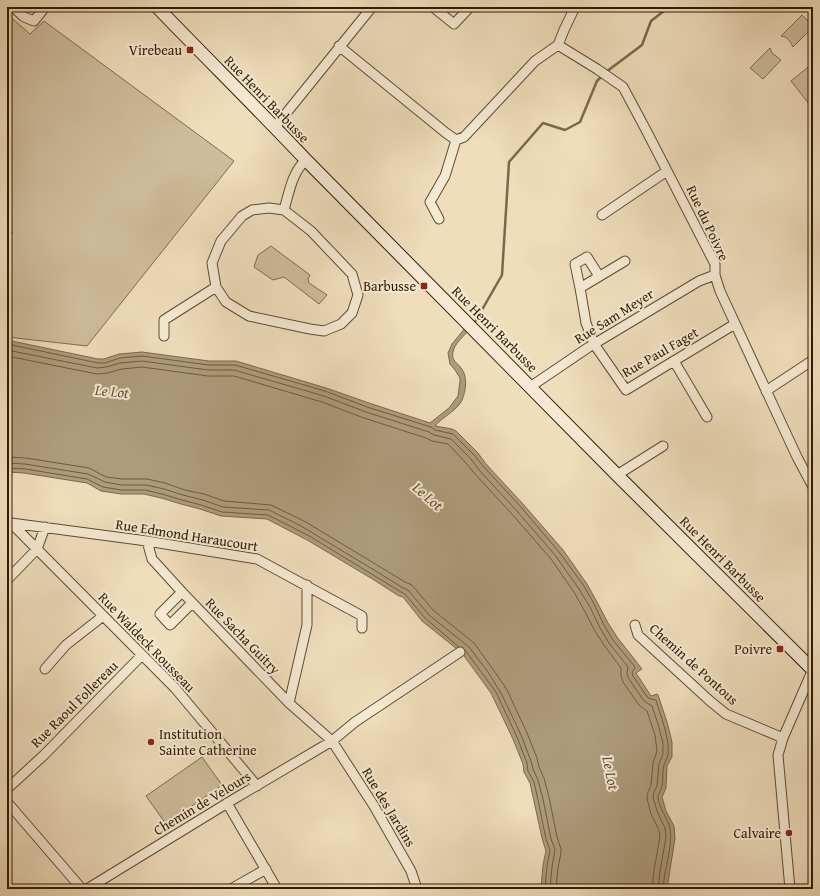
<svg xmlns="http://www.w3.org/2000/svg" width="820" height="896" font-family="'Gentium Book Plus',serif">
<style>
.green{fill:#cebc9c;stroke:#7e6c4e}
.water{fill:#ad9b7c;stroke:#7a684a}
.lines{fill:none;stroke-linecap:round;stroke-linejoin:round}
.shore{stroke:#6e5b3e;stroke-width:1}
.stream{stroke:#7a684a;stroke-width:2.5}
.street-casing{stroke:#5e4c2f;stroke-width:11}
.secondary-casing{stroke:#2e1b00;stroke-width:14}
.street{stroke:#f5e9d3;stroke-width:9}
.secondary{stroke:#f5e9d3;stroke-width:12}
.poi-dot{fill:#8f2418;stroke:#f5e9d3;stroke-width:1.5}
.labels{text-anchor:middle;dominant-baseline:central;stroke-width:4;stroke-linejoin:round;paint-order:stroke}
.poi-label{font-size:14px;fill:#2e1b00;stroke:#f5e9d3;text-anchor:end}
.street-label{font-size:14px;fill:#2e1b00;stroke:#f5e9d3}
.water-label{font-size:15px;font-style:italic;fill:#614e32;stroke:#f5e9d3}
</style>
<rect width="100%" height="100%" fill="#efddbc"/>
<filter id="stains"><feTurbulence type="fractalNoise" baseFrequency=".005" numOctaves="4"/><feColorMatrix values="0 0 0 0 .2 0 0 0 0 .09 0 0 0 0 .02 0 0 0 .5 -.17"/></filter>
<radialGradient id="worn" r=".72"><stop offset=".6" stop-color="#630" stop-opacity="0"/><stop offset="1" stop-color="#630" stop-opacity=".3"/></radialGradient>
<path class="green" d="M 7,14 L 30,34 L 44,21 L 234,161 L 87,346 L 7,337 L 7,241 L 13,232 L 7,228 Z
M 802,15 L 812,25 L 812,28 L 793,47 C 790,41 788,37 781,36 Z
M 770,48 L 772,53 L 781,60 L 763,79 L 750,68 Z
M 813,63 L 813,109 L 791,81 Z
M 271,246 L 310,275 L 308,279 L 309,283 L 327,295 L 319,304 L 284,277 L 273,280 L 254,267 L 258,255 Z
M 202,757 L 222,785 L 166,824 L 146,796 Z"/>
<path class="water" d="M 466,327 L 469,330 C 464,336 454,344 453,352 C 451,361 457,362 461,368 C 468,376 466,391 462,400 C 457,411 442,417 435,426 L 452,429 L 456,431 L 478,453 L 486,464 L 523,504 L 563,550 L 587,584 L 597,602 L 608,623 L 617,637 L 642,669 L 636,673 L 651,696 L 657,694 L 658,695 L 667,722 L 672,742 L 672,757 L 667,766 L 666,788 L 662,797 L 666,811 L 674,826 L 675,838 L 667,889 L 541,889 L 543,865 L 546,851 L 542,838 L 530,783 L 524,772 L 523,764 L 513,739 L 491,693 L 462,653 L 422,621 L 403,597 L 399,596 L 374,580 L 309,541 L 267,519 L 221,516 L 200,509 L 181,504 L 161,498 L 144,494 L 121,494 L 101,491 L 87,483 L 24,473 L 7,472 L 7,340 L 98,359 L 104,359 L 119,354 L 142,352 L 209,361 L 236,361 L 326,388 L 369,403 L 430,423 L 449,408 L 458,396 L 460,381 L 460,378 L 455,370 L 450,364 L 448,353 L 452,344 Z"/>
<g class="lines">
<path class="shore" d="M 7,344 L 98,363 L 105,363 L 120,358 L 142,356 L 209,365 L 235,365 L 325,391 L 367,407 L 431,427 L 435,430 L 453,434 L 475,456 L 483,466 L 520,506 L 559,552 L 584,586 L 594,604 L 604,625 L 613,640 L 635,667 L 635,668 L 632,672 L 633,676 L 648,698 L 656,700 C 660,714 670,739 668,754 C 668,758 665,761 664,765 C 662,772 664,782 661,789 C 660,792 658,794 658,797 C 659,809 668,818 670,829 C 673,846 664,870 663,889
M 7,350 L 97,368 L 106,367 L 120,363 L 142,361 L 208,370 L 234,370 L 324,396 L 366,412 L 429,432 L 434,435 L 451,439 L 471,459 L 479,470 L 516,510 L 555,555 L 579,589 L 590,607 L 600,628 L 609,643 L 628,667 L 627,674 L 629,679 L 644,701 L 652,706 L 658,724 L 663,743 L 663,754 L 659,764 L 657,786 L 654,792 L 653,797 L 657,811 L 665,828 L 666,837 L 660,871 L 658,889
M 7,356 L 97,374 L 107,373 L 122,369 L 142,367 L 208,376 L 234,376 L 322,402 L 364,418 L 426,438 L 432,441 L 448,444 L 466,463 L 475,474 L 512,514 L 551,559 L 574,592 L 584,610 L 595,631 L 604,645 L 621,668 L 621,676 L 623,682 L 639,705 L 647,711 L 655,735 L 657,751 L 653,763 L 651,785 L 648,792 L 647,798 L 651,814 L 659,830 L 660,837 L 654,870 L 652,889
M 7,457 L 26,458 L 89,468 L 106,477 L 122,479 L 147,479 L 165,483 L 185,490 L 204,494 L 224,501 L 271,505 L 304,521 L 382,568 L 405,582 L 412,585 L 433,610 L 474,643 L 492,668 L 504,685 L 508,692 L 527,733 L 537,758 L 539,767 L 544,778 L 549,797 L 557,837 L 561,849 L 561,853 L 558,868 L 556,889
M 7,463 L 25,464 L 88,474 L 105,482 L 122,485 L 146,485 L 164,489 L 183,495 L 203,500 L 223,507 L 269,510 L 301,526 L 379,573 L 403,588 L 408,590 L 429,615 L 469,647 L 488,672 L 502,695 L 521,735 L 531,761 L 533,769 L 538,780 L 543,799 L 551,839 L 555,849 L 552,867 L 550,889
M 7,468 L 25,469 L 87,479 L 103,487 L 121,490 L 145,490 L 162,494 L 182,500 L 201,505 L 222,512 L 268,515 L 290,526 L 311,537 L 401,592 L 405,594 L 425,618 L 459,647
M 465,650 L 496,692 L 517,737 L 527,763 L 528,771 L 534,782 L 538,800 L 546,839 L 550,850 L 547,866 L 545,889"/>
<path class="stream" d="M 606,72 L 642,45 L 651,21 L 669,7
M 472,324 L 475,322 L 502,275 L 509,162 L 543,123 L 565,130 L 580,122 L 597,81 L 603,75"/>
<g class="street-casing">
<path id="street" d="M 13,7 L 24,17 L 34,21 L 45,7
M 433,7 L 454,24 L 470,7
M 558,45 L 597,69 L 623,87 L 646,130 L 715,264 L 715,275 L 720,291 L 797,457 L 813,487
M 339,46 L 446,133 L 456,140 L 464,137 L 535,61 L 558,45 L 564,30 L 575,7
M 275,127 L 372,7
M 269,208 L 284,210 L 311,231 L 352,274 L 358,295 L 352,313 L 341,324 L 324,331 L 310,329 L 249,316 L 226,302 L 216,287 L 212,263 L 221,241 L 242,216 L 252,210 Z
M 284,210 C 289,193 292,172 306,160
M 602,215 L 667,171
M 439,219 L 430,202 L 445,176 L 456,140
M 625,261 L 580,288 L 586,323 L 594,344 L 626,390 L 735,324
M 580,288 L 575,264 L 587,257 L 599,276
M 164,336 L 164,320 L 216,287
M 674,361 L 707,417
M 530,387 L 589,347 L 699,281 L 715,275
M 766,391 L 813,360
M 617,475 L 663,446
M 7,521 L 11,523 L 147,541 L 257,559 L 362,616 L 362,628
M 11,523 L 175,688 L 257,786
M 147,541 L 152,559 L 182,592 L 289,703 L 332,741 L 374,806 L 411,871 L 417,889
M 7,580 L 37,549 L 45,527
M 182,592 L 160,614 L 170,625 L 192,603
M 635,625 L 638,635 L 710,701 L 726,714 L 783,738
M 45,669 L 66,645 L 103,616
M 289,703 L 307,625 L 307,585
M 7,789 L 44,755 L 142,655
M 7,802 L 82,889
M 227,803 L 277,889
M 87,889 L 234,799 L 332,741 L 355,722 L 460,652
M 231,889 L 266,869
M 790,889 L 778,755 L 783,738 L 813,669"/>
</g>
<g class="secondary-casing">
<path id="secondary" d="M 157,7 C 206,58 257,108 306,160 L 617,475 L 813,670"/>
</g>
<use href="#street" class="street"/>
<use href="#secondary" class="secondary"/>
</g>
<g class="poi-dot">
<rect x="186" y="46" width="8" height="8" rx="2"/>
<rect x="420" y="282" width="8" height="8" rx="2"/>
<rect x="776" y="645" width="8" height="8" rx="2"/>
<circle cx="151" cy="742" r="4"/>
<circle cx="789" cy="833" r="4"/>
</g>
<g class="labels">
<g class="poi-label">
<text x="182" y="50">Virebeau</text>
<text x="416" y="286">Barbusse</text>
<text x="772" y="649">Poivre</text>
<text x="159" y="734" text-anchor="start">Institution<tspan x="159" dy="16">Sainte Catherine</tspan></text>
<text x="781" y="833">Calvaire</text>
</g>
<g class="street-label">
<text transform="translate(267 99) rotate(46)">Rue Henri Barbusse</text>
<text transform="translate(708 223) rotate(65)">Rue du Poivre</text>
<text transform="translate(614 316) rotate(-32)">Rue Sam Meyer</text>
<text transform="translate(495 329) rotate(45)">Rue Henri Barbusse</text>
<text transform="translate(660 352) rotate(-30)">Rue Paul Faget</text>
<text transform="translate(187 535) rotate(9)">Rue Edmond Haraucourt</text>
<text transform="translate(723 559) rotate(45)">Rue Henri Barbusse</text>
<text transform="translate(243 636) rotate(46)">Rue Sacha Guitry</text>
<text transform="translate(147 642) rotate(46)">Rue Waldeck Rousseau</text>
<text transform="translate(694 664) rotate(42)">Chemin de Pontous</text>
<text transform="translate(74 704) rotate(-45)">Rue Raoul Follereau</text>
<text transform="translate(202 803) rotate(-31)">Chemin de Velours</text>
<text transform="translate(389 807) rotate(59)">Rue des Jardins</text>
</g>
<g class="water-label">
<text transform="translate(112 391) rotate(6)">Le Lot</text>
<text transform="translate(428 496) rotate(41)">Le Lot</text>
<text transform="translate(611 773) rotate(79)">Le Lot</text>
</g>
</g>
<rect width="820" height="896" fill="none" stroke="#efddbc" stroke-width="24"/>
<rect x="8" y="8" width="804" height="880" fill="none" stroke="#2e1b00" stroke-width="2"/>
<rect x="12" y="12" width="796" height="872" fill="none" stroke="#2e1b00"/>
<rect width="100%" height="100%" filter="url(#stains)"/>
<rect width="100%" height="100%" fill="url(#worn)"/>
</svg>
